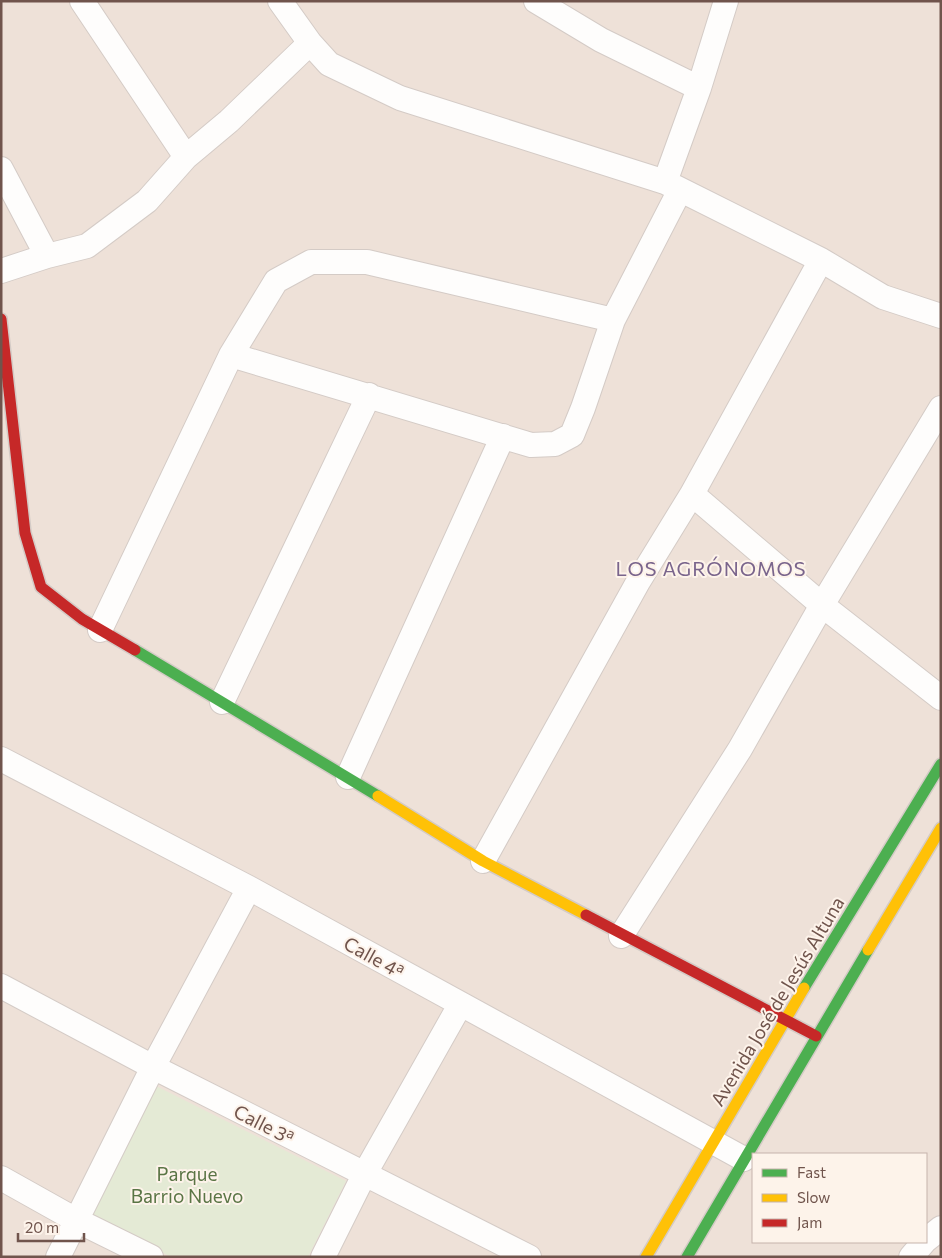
<svg xmlns="http://www.w3.org/2000/svg" width="942" height="1258" font-family="Commissioner,sans-serif">
<style>
.residential{fill:#eee1d8;fill-rule:evenodd}
.green{fill:#e4ead5}
.lines{fill:none;stroke-linecap:round;stroke-linejoin:round}
.street-casing{stroke:#d4cbc6;stroke-width:26}
.fast-casing{stroke:#d4cbc6;stroke-width:14}
.slow-casing{stroke:#d4cbc6;stroke-width:14}
.jam-casing{stroke:#d4cbc6;stroke-width:14}
.street{stroke:#fefdfc;stroke-width:24}
.fast{stroke:#4caf50;stroke-width:11}
.slow{stroke:#ffc107;stroke-width:11}
.jam{stroke:#c62828;stroke-width:11}
.labels{text-anchor:middle;dominant-baseline:central;stroke-width:4;stroke-linejoin:round;paint-order:stroke}
.street-label{font-size:19px;fill:#70544c;stroke:#fdf3ea}
.park-label{font-size:19px;fill:#5a7545;stroke:#fdf3ea}
.neighbourhood-label{font-size:20px;letter-spacing:1px;fill:#7a658c;stroke:#fdf3ea}
</style>
<rect width="100%" height="100%" fill="#f5efea"/>
<path class="residential" d="M 1,1 L 941,1 L 941,1257 L 1,1257 ZM 753,1154 L 926,1154 L 926,1242 L 753,1242 Z"/>
<path class="green" d="M 154,1085 L 346,1181 L 308,1257 L 171,1257 L 88,1215 Z"/>
<g class="lines">
<g class="street-casing">
<path id="street" d="M 82,1 L 186,157
M 280,1 L 310,43 L 329,64 L 400,98 L 665,182 L 699,88 L 726,1
M 536,1 L 601,40 L 699,88
M 1,169 L 47,256 L 87,246 L 147,201 L 186,157 L 229,121 L 310,43
M 667,183 L 821,260 L 883,297 L 941,316
M 1,271 L 47,256
M 231,355 L 531,445 L 555,444 L 572,435 L 583,408 L 613,320 L 680,190
M 692,494 L 822,605 L 941,698
M 100,630 L 231,355 L 276,281 L 311,262 L 367,262 L 613,320
M 222,702 L 369,395
M 1,759 L 249,888 L 744,1159
M 348,777 L 503,436
M 483,861 L 638,582 L 692,494 L 821,260
M 621,936 L 740,749 L 822,605 L 941,408
M 1,986 L 153,1067 L 529,1257
M 1,1178 L 76,1220 L 151,1257
M 926,1240 L 941,1228
M 58,1257 L 153,1067 L 249,888
M 323,1257 L 364,1175 L 460,1005
M 911,1257 L 924,1242"/>
</g>
<g class="fast-casing">
<path id="fast" d="M 135,650 L 378,796
M 804,988 L 941,764
M 687,1257 L 868,950"/>
</g>
<g class="slow-casing">
<path id="slow" d="M 378,796 L 483,861 L 586,915
M 868,950 L 941,828
M 646,1257 L 804,988"/>
</g>
<g class="jam-casing">
<path id="jam" d="M 1,319 L 25,533 L 41,587 L 82,619 L 135,650
M 586,915 L 816,1036"/>
</g>
<use href="#street" class="street"/>
<use href="#fast" class="fast"/>
<use href="#slow" class="slow"/>
<use href="#jam" class="jam"/>
</g>
<g class="labels">
<g class="street-label">
<text transform="translate(374 957) rotate(29)">Calle 4ª</text>
<text transform="translate(777 1001) rotate(-59)">Avenida José de Jesús Altuna</text>
<text transform="translate(264 1124) rotate(27)">Calle 3ª</text>
</g>
<g class="park-label">
<text x="187" y="1173">Parque<tspan x="187" dy="22">Barrio Nuevo</tspan></text>
</g>
<g class="neighbourhood-label">
<text x="711" y="568">LOS AGRÓNOMOS</text>
</g>
</g>
<rect width="942" height="1258" fill="none" stroke="#70544c" stroke-width="5"/>
<rect x="752" y="1153" width="175" height="90" fill="#fdf3ea" stroke="#c5b3ab"/>
<rect x="762" y="1169" width="25" height="8" fill="#4caf50" stroke="#c5b3ab"/>
<text x="797" y="1178" font-size="15" fill="#70544c">Fast</text>
<rect x="762" y="1194" width="25" height="8" fill="#ffc107" stroke="#c5b3ab"/>
<text x="797" y="1203" font-size="15" fill="#70544c">Slow</text>
<rect x="762" y="1219" width="25" height="8" fill="#c62828" stroke="#c5b3ab"/>
<text x="797" y="1228" font-size="15" fill="#70544c">Jam</text>
<path d="M18 1233v8h66v-8" fill="none" stroke="#70544c" stroke-width="2.5"/>
<text x="25" y="1233" font-size="15" fill="#70544c" stroke="#fdf3ea" stroke-width="4" paint-order="stroke">20 m</text>
</svg>
